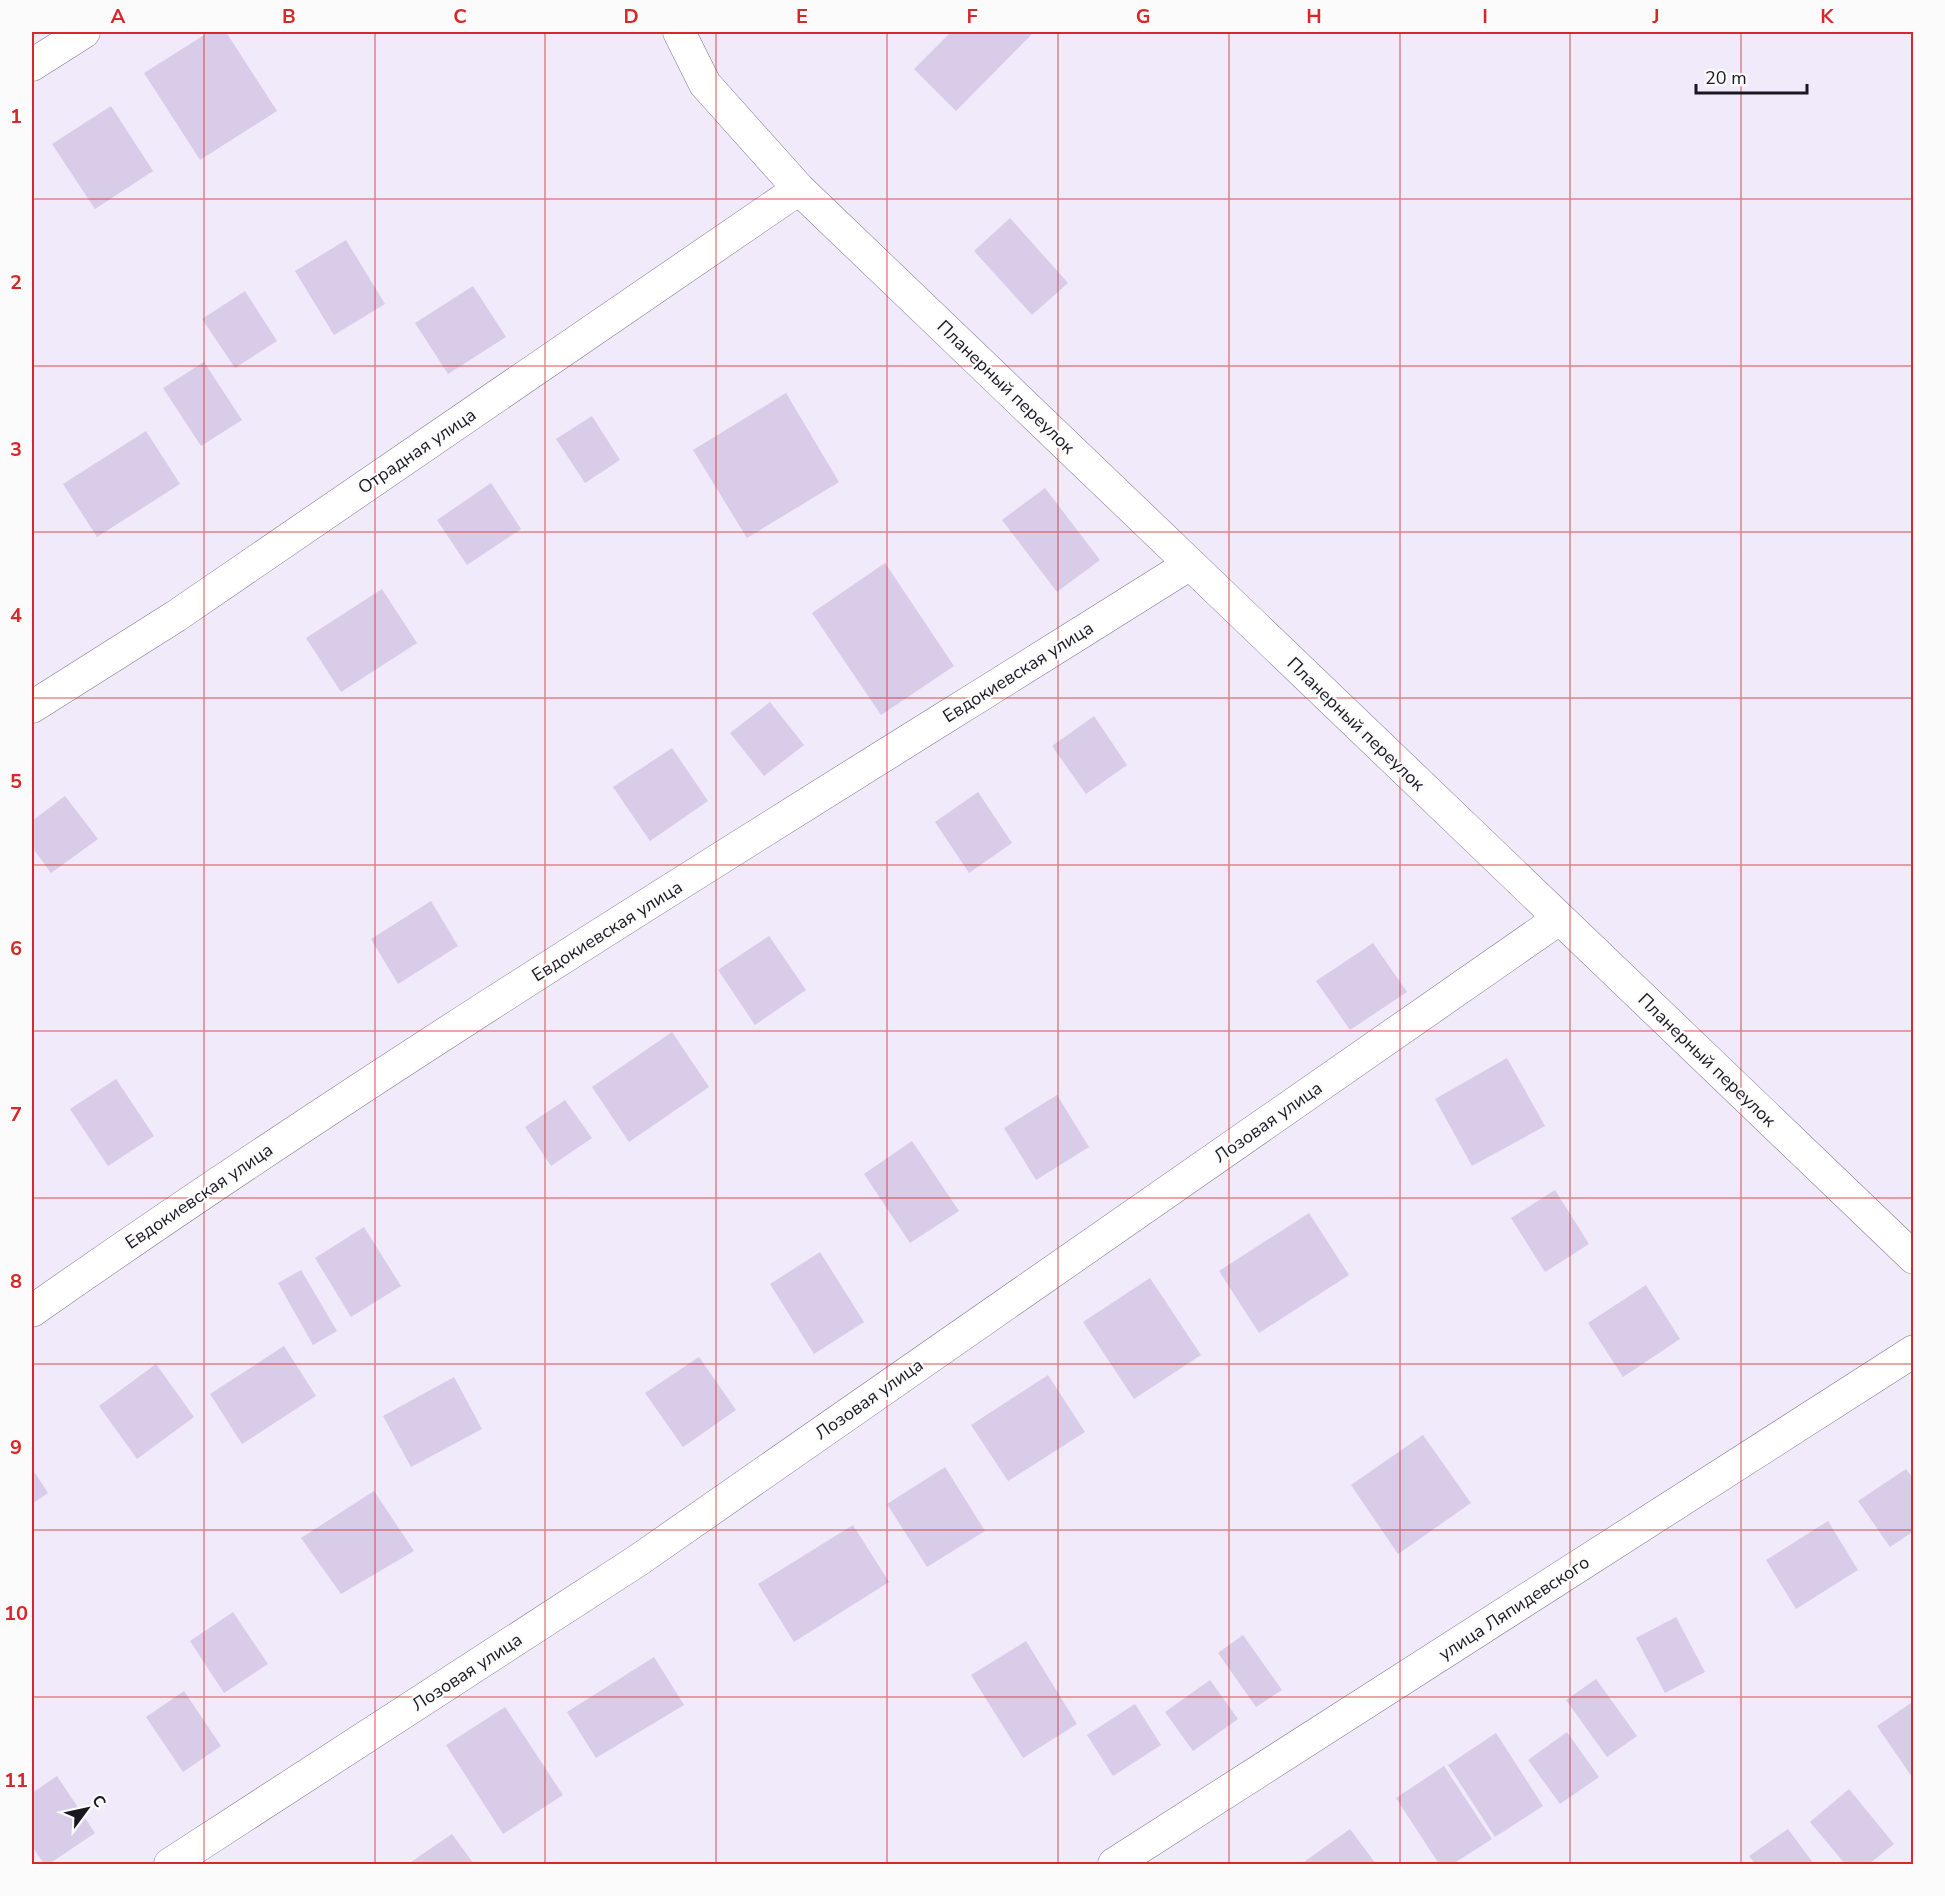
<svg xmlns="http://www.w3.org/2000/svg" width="1945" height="1896" font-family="'Nunito Sans',sans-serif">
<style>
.building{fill:#d8cce8}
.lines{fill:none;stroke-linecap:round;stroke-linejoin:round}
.street-casing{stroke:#817790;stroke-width:33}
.street{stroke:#fff;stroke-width:32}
.grid{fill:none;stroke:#d62828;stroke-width:1.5;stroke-opacity:0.55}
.labels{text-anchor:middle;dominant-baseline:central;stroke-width:4.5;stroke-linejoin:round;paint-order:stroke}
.street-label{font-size:18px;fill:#1b1721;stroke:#fbfbfb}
.neatline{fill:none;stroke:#d62828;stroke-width:2}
.grid-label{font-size:20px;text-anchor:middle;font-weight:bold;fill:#d62828}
</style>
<rect width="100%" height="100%" fill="#f1eafb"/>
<path class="building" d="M 209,32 L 226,32 L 277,111 L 200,160 L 144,73 Z
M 951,32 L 1034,32 L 956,111 L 914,69 Z
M 111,106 L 153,171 L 95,209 L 52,144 Z
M 1010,218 L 1068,283 L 1032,315 L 974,251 Z
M 346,240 L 385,304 L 334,335 L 295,271 Z
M 473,286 L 506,337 L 448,374 L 415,323 Z
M 245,291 L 277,341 L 235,368 L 202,319 Z
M 204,362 L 242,420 L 201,446 L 163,388 Z
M 786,393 L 839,482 L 747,538 L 693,450 Z
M 592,416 L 620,460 L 585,483 L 556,439 Z
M 146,431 L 180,484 L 97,537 L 63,484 Z
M 491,483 L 521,529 L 467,565 L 437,520 Z
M 1045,488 L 1100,560 L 1057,592 L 1002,520 Z
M 885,563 L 954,666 L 881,715 L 812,613 Z
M 382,589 L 417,643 L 341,692 L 306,638 Z
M 770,702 L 804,745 L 764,776 L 730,733 Z
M 1094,716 L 1127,765 L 1086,794 L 1052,746 Z
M 672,748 L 708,801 L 650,841 L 613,787 Z
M 978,792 L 1012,843 L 969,873 L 935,822 Z
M 65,796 L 98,839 L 51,873 L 32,847 L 32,821 Z
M 431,901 L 458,946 L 398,984 L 371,939 Z
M 769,936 L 806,990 L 755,1025 L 718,970 Z
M 1373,943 L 1407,992 L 1350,1030 L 1316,981 Z
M 672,1032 L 709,1087 L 629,1142 L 592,1087 Z
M 1507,1058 L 1545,1126 L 1472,1166 L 1435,1099 Z
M 116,1079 L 154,1136 L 108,1166 L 70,1109 Z
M 1057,1095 L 1089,1147 L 1036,1180 L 1004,1128 Z
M 565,1100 L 592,1138 L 551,1166 L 525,1127 Z
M 912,1141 L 959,1211 L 910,1243 L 864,1174 Z
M 1555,1190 L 1589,1244 L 1545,1272 L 1511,1218 Z
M 1309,1213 L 1349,1275 L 1259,1333 L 1219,1271 Z
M 364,1227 L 401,1286 L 351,1317 L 315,1258 Z
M 820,1252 L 864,1322 L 814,1354 L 770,1284 Z
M 301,1270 L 337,1331 L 313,1345 L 278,1283 Z
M 1150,1278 L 1201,1355 L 1134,1399 L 1083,1322 Z
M 1646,1285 L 1680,1339 L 1623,1377 L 1588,1323 Z
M 284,1346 L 316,1396 L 242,1444 L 210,1394 Z
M 699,1357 L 736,1410 L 683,1447 L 645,1393 Z
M 156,1364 L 194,1417 L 137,1459 L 99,1406 Z
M 1048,1375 L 1085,1432 L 1008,1481 L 971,1425 Z
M 454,1377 L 482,1429 L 411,1467 L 383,1416 Z
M 1423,1435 L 1471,1503 L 1398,1554 L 1351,1485 Z
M 945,1467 L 985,1531 L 927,1567 L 887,1504 Z
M 32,1468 L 48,1493 L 32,1504 Z
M 1906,1469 L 1914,1480 L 1914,1531 L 1890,1547 L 1858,1501 Z
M 374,1491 L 414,1551 L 341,1594 L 301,1538 Z
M 1828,1521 L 1858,1570 L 1796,1609 L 1766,1560 Z
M 853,1525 L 889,1582 L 794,1642 L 758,1584 Z
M 233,1612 L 268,1664 L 224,1693 L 190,1641 Z
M 1676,1617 L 1705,1672 L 1665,1693 L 1636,1638 Z
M 1243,1635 L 1282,1690 L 1256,1707 L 1218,1653 Z
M 1026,1641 L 1077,1724 L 1023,1758 L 971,1675 Z
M 654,1657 L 684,1705 L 596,1758 L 567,1712 Z
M 1596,1679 L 1637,1736 L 1607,1757 L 1566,1700 Z
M 1210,1680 L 1238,1719 L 1193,1751 L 1165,1712 Z
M 184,1691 L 221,1746 L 183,1772 L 146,1717 Z
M 1914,1701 L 1914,1780 L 1877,1726 Z
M 1135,1704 L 1161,1745 L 1113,1776 L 1087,1735 Z
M 505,1707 L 563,1795 L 503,1834 L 446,1745 Z
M 1567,1732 L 1599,1777 L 1560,1804 L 1528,1760 Z
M 1496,1733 L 1543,1806 L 1495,1837 L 1448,1765 Z
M 1444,1766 L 1492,1839 L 1453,1864 L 1439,1864 L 1396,1798 Z
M 57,1776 L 95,1833 L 49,1864 L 44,1864 L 32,1846 L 32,1793 Z
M 1849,1789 L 1894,1844 L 1869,1864 L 1845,1864 L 1810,1822 Z
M 1350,1829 L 1376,1864 L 1301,1864 Z
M 1788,1829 L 1814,1864 L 1755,1864 L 1749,1856 Z
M 452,1834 L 474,1864 L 408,1864 Z"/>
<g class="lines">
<g class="street-casing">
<path id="street" d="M 679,32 L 705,84 L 799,189 L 1914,1258
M 32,65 L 84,32
M 32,707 L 176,616 L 799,189
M 32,1311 C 408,1047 801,809 1190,564
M 170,1864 L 637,1561 L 1559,919
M 1114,1864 L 1914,1351"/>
</g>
<use href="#street" class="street"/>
</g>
<path class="grid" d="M 204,32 L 204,1864M 375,32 L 375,1864M 545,32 L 545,1864M 716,32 L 716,1864M 887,32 L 887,1864M 1058,32 L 1058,1864M 1229,32 L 1229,1864M 1400,32 L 1400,1864M 1570,32 L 1570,1864M 1741,32 L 1741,1864M 32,199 L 1914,199M 32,366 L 1914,366M 32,532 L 1914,532M 32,698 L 1914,698M 32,865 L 1914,865M 32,1031 L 1914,1031M 32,1198 L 1914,1198M 32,1364 L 1914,1364M 32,1530 L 1914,1530M 32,1697 L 1914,1697"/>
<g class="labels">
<g class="street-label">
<text transform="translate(1006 387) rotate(44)">Планерный переулок</text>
<text transform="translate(417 451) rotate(-34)">Отрадная улица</text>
<text transform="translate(1018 672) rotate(-32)">Евдокиевская улица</text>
<text transform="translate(1356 724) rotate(44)">Планерный переулок</text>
<text transform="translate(607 931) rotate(-32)">Евдокиевская улица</text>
<text transform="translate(1707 1060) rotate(44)">Планерный переулок</text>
<text transform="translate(1268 1122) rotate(-35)">Лозовая улица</text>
<text transform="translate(199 1196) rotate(-34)">Евдокиевская улица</text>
<text transform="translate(869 1399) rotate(-35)">Лозовая улица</text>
<text transform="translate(1514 1608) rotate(-33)">улица Ляпидевского</text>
<text transform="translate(467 1672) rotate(-33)">Лозовая улица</text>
</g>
</g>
<rect width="1945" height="1896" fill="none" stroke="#fbfbfb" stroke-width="66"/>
<g transform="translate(87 1809) rotate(57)" stroke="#fbfbfb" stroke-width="4.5" paint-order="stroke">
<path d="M0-4.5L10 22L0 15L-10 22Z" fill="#1b1721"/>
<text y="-9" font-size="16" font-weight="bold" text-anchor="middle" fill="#1b1721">С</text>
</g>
<path d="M1696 84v9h111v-9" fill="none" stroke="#1b1721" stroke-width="3"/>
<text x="1705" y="84" font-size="18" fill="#1b1721" stroke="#fbfbfb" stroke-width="4.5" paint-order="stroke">20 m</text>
<rect x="33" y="33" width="1879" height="1830" class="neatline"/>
<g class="grid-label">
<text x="118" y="23">A</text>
<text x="289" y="23">B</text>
<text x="460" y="23">C</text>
<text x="631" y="23">D</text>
<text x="802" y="23">E</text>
<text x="972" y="23">F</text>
<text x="1143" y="23">G</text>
<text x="1314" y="23">H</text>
<text x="1485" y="23">I</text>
<text x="1656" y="23">J</text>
<text x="1827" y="23">K</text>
<text x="16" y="123">1</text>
<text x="16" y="289">2</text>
<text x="16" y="456">3</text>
<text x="16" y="622">4</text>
<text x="16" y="788">5</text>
<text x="16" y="955">6</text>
<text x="16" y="1121">7</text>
<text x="16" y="1288">8</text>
<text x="16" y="1454">9</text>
<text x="16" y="1620">10</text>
<text x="16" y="1787">11</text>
</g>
</svg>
